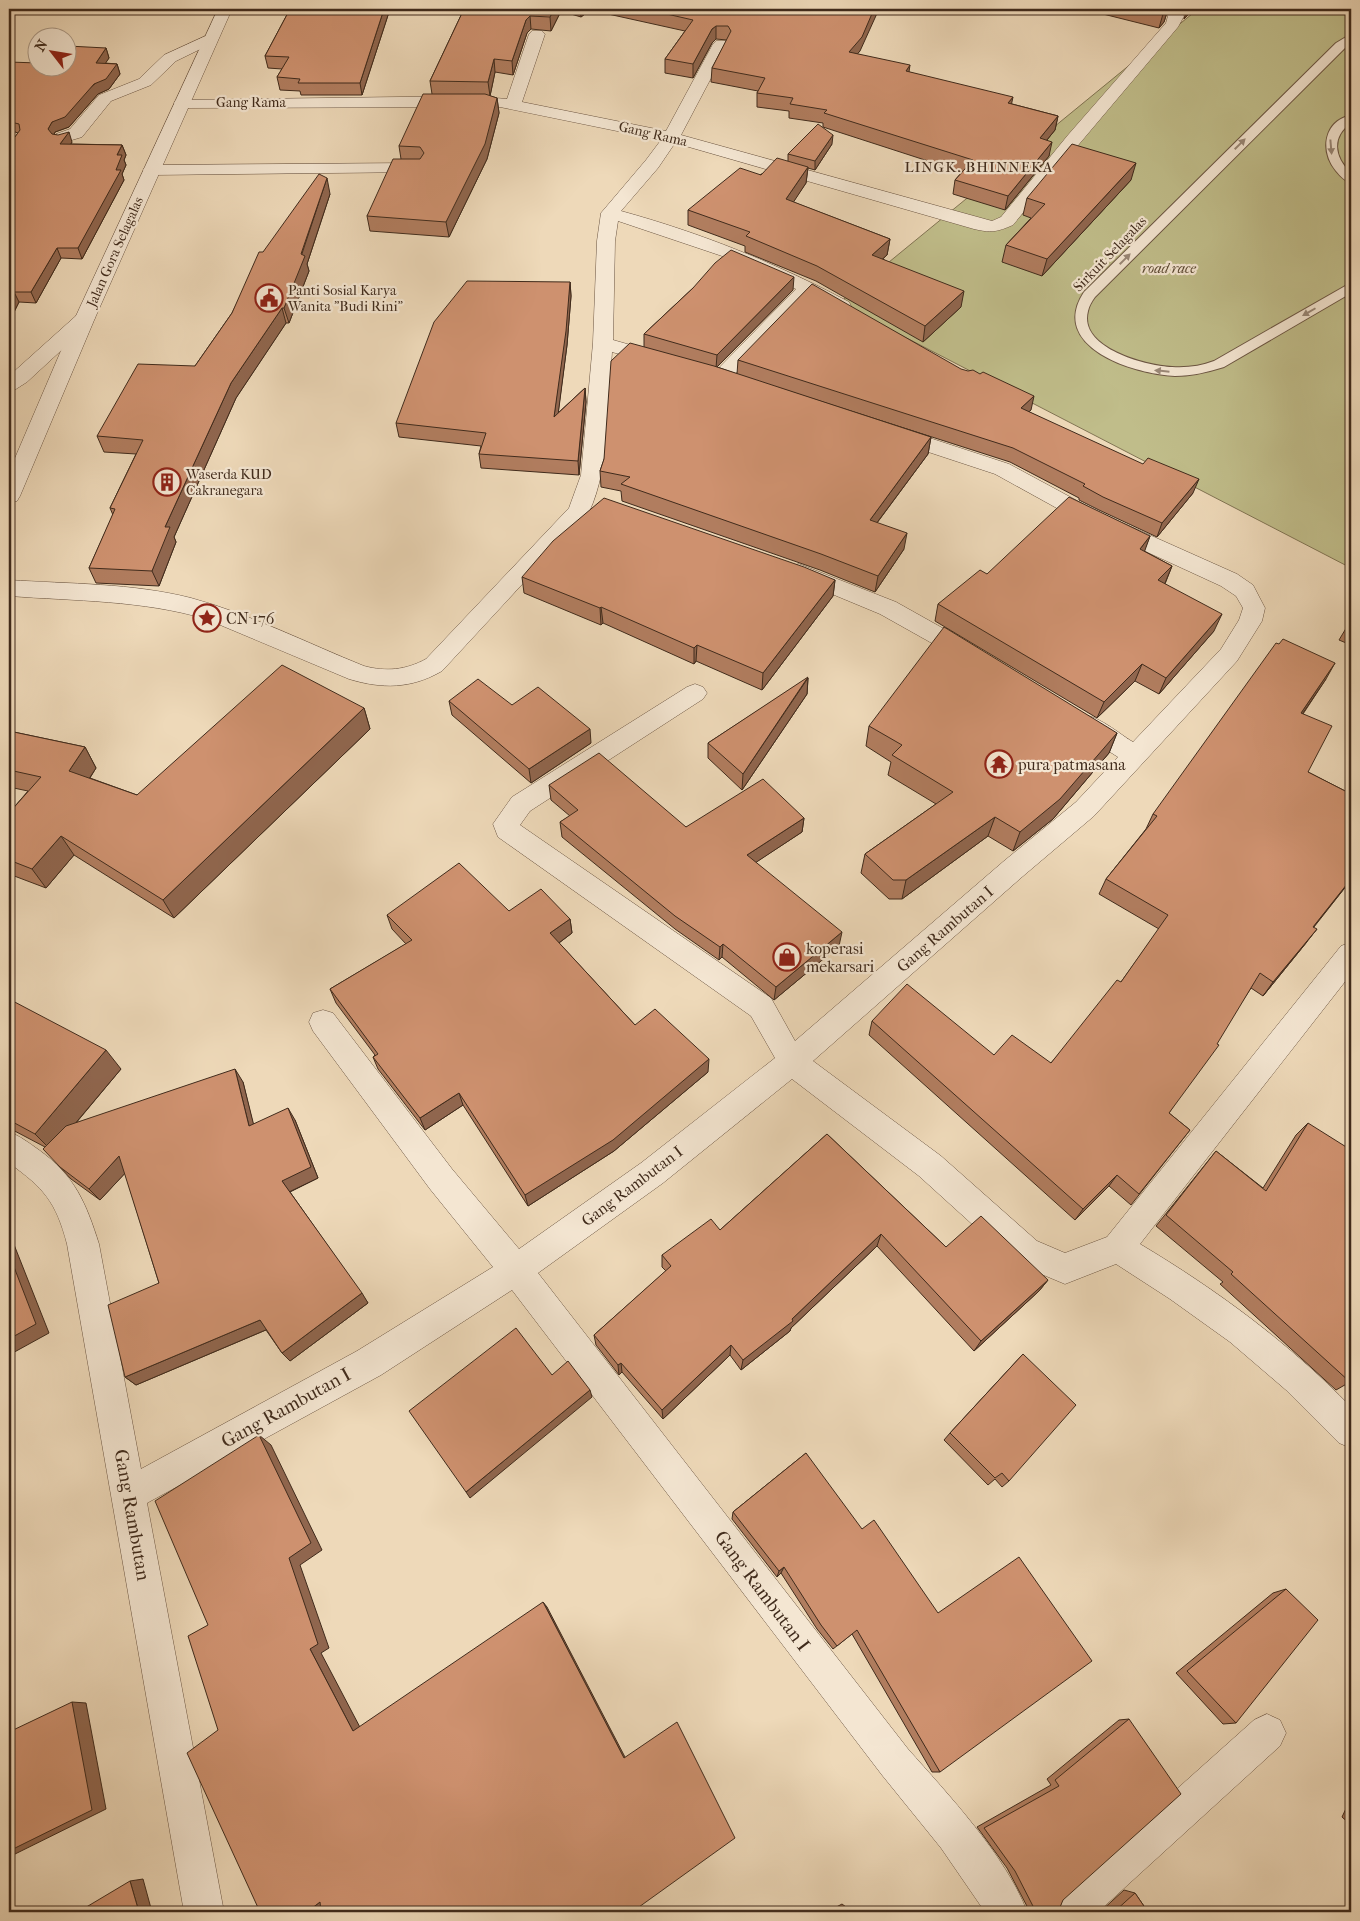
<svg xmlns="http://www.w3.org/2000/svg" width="1360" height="1921" font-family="'IM FELL French Canon',serif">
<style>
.green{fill:#c0bd8a;stroke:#807453}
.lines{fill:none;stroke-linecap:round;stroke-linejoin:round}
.service-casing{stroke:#6c5643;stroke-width:2}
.minor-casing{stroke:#6c5643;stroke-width:1}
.tertiary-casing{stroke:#6c5643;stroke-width:1}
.service{fill:#f4e6d2;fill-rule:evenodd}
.minor{fill:#f4e6d2;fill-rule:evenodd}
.tertiary{fill:#f4e6d2;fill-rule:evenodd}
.wall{fill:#b17d5f;stroke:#402b1c}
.shaded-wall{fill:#90664e;stroke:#402b1c}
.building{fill:#ce916f;stroke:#402b1c}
.oneway{fill:#9a8877}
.labels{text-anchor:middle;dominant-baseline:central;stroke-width:4.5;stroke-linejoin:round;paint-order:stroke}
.far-street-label{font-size:14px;fill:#402b1c;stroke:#f4e6d2}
.far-park-label{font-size:14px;font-style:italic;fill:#5a4832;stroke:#f4e6d2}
.far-poi-label{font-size:14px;fill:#402b1c;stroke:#f4e6d2;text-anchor:start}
.far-neighbourhood-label{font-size:15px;letter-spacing:1px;fill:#402b1c;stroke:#f4e6d2}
.poi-label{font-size:16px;fill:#402b1c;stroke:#f4e6d2;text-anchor:start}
.street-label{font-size:16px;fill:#402b1c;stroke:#f4e6d2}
.near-street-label{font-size:19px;fill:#402b1c;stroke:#f4e6d2}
</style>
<rect width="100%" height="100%" fill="#eed9b9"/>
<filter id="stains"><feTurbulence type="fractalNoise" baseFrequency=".004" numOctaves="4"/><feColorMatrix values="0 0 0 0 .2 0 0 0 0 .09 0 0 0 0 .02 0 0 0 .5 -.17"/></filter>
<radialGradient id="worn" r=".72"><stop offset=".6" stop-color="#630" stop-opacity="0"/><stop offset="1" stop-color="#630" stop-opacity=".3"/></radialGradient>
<path class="green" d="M 1198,9 L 1326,9 L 1351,16 L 1351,568 L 839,303 Z"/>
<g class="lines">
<g class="service-casing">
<path id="service" d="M 1351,34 L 1351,42 L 1095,297 C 1092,301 1089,306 1088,311 C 1078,348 1146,366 1172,367 C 1187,368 1201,366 1214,361 L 1347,285 L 1351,284 L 1351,293 L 1224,367 C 1208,372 1192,376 1175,376 C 1133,374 1048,347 1084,292 L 1336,43 Z
M 1351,115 L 1351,123 C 1331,137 1334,157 1351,173 L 1351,183 C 1345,181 1340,176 1336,171 C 1320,151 1323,122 1351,115 Z"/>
</g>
<g class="minor-casing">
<path id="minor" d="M 1165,9 L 1179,9 L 1184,16 L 1178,27 L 1080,143 L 1013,225 C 997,232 991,233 974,229 L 675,143 L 658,168 L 621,211 C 701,233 776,263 849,302 L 851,306 L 849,310 L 842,312 L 835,310 L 810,296 L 728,381 L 721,383 L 714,381 L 711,377 L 714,373 L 796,289 L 722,256 L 618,221 L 615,241 L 613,340 L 666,355 L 669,359 L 666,363 L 659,365 L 612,352 C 608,401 610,468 589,512 L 442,671 C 411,689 382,689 349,679 L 206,619 C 142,600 75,601 9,596 L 9,580 C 69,584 132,583 191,598 C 250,614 307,643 364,666 C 386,672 406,670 426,659 L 569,508 L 581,475 L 593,343 L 597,241 L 601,213 L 646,160 L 661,140 L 500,107 L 182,108 L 176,106 L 174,103 L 176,100 L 473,96 L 507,99 L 529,34 L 532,31 L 542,31 L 545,34 L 522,102 L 666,131 L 713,44 L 716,41 L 726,41 L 729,44 L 681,135 L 992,221 L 1001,217 L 1068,135 L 1166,23 L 1168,16 Z
M 210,34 L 215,36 L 218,39 L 215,42 L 176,61 L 151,85 L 111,101 L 82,137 L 62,143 L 56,142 L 54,138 L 56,134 L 70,129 L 99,95 L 139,79 L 164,55 Z
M 416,163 L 422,164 L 425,168 L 422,172 L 152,175 L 146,174 L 143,170 L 146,166 L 152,165 Z
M 85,312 L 92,314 L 95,318 L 92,322 L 27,382 L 16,389 L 9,391 L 9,376 L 78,314 Z
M 893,426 L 1009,464 L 1098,512 L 1237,574 L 1253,585 L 1265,608 L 1262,621 L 1237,661 L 1094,816 L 1022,877 L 813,1061 L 941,1156 L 1037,1241 L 1065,1253 L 1107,1237 L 1341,946 L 1351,942 L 1351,974 L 1140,1244 C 1217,1290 1289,1343 1351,1407 L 1351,1448 L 1339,1443 L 1286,1390 L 1230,1342 L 1170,1299 L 1116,1264 L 1065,1284 L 1015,1263 L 919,1176 L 792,1079 L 663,1183 L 538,1273 L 908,1749 C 947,1793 1007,1857 1027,1912 L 985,1912 L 941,1848 L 882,1775 L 512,1290 L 381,1375 L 147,1503 L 224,1912 L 184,1912 L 67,1244 C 56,1202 44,1188 9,1163 L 9,1132 C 20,1136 29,1143 39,1150 C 75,1176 86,1203 99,1244 L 141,1469 L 357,1351 L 493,1267 L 430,1189 L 313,1031 L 309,1022 L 313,1013 L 323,1010 L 333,1013 L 452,1169 L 519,1249 L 641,1163 L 775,1058 L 751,1016 L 498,837 L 493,824 L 512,797 L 687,687 L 695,684 L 703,687 L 707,693 L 703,699 L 530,811 L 520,825 L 771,998 L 795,1041 L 1004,861 L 1076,802 L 1118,757 L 1072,728 L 1069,722 L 1072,716 C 1092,709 1116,732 1133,742 L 1221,649 L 1239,620 L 1243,608 L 1236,596 L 1221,586 L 1082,522 L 995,474 L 886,438 L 883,433 L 886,428 Z
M 799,564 L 896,602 L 978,648 L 982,654 L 978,660 L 970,662 L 962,660 L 880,614 L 791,577 L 788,572 L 791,567 Z
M 1267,1714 L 1280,1720 L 1286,1733 L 1280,1746 L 1098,1912 L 1049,1912 L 1055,1898 L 1254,1720 Z"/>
</g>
<g class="tertiary-casing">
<path id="tertiary" d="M 218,9 L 232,9 L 95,318 L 20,496 L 17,501 L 9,503 L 9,472 L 75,318 Z"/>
</g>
<use href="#service" class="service"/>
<use href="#minor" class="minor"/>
<use href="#tertiary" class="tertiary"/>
</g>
<path class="wall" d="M 290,9 L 390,9 L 362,95 L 301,95 L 300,91 L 280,90 L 277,77 L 282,69 L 268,68 L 265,56 Z
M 464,9 L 800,9 L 860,51 L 857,54 L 909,72 L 1012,104 L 1058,116 L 1055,130 L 1047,140 L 1049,156 L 1005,210 L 953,194 L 955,180 L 962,172 L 823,127 L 823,123 L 789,118 L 789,111 L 757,107 L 757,93 L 758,91 L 711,82 L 712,68 L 727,40 L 716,39 L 712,43 L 693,78 L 665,73 L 665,59 L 685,31 L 590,10 L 581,17 L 561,11 L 551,31 L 531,29 L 527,33 L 513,75 L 495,72 L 490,96 L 497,98 L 499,113 L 487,159 L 449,237 L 370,231 L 367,216 L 401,159 L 399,146 L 432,94 L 430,81 Z
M 1088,9 L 1168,9 L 1164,22 L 1159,28 L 1087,10 Z
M 1181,9 L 1193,9 L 1184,19 L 1186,15 Z
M 106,48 L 109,58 L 105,63 L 117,64 L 120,74 L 109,89 L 98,94 L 69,127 L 55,132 L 54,134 L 72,142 L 71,144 L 122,145 L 126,155 L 124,160 L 126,165 L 122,174 L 124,180 L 82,259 L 61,258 L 36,303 L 19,302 L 9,322 L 12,141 L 18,133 L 15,132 L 9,134 L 9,62 L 38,68 Z
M 832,144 L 815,170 L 808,168 L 806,183 L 793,202 L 890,239 L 887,255 L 883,259 L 961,307 L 923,342 L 816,281 L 745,252 L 745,246 L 688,225 L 688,210 L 788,161 L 788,154 Z
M 1131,180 L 1042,276 L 1002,262 L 1006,245 L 1031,218 L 1023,215 L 1027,198 Z
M 330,194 L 307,264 L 309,271 L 289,323 L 286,323 L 236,398 L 174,537 L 176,542 L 159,586 L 96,583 L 89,568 L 113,515 L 110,508 L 136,454 L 104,452 L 97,436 L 195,366 L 232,313 L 263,252 Z
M 570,282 L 571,296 L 567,345 L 558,413 L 585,388 L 586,402 L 579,475 L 481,468 L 479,454 L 481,446 L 399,437 L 396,423 Z
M 693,288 L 793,290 L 717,367 L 737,374 L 738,360 L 1031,410 L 1029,412 L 1193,493 L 1157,537 L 1099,510 L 1079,500 L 1079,498 L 1010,462 L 776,387 L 931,437 L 928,454 L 877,523 L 904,549 L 875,592 L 820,570 L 622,501 L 621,491 L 601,487 L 600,471 L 644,347 L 644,334 Z
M 1150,536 L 1144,551 L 1172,566 L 1165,584 L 1214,631 L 1159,694 L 1135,681 L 1097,718 L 935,621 L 938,604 L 987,574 Z
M 522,577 L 835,580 L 833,596 L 762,690 L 696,661 L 694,664 L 603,623 L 601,625 L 524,593 Z
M 1351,620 L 1351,645 L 1339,640 Z
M 808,678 L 807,694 L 742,790 L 708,758 L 708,743 Z
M 1326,679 L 1303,714 L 1308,772 L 1351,794 L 1351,880 L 1314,927 L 1306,943 L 1263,996 L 1251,988 L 1169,1113 L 1190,1130 L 1131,1205 L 1109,1186 L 1075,1220 L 869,1035 L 872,1021 L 994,1055 L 1051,1063 L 1121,982 L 1159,929 L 1099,894 L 1106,879 L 1146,829 L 1153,814 Z
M 449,701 L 512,705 L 591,743 L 531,783 L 452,715 Z
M 364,708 L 370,729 L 174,918 L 74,855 L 46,888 L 9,874 L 9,813 L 28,791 L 9,787 L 9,731 L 85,747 L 96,768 L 90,778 L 137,795 Z
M 869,726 L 1117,733 L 1109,753 L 1053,819 L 1013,851 L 988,836 L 902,899 L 889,899 L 861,873 L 865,854 L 936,804 L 888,775 L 891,762 L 866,746 Z
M 549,785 L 686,827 L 804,818 L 802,832 L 756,862 L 839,946 L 774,1000 L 722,957 L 719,960 L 675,929 L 562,837 L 560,822 L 570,816 L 551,800 Z
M 509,911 L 570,919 L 572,933 L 559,943 L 635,1025 L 708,1072 L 614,1151 L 528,1206 L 463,1105 L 425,1130 L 378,1069 L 373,1057 L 375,1055 L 336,1003 L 330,989 L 406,944 L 392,929 L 387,915 Z
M 9,999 L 121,1069 L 76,1123 L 243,1082 L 253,1124 L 295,1120 L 318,1178 L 290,1192 L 368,1303 L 290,1361 L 282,1353 L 266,1330 L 136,1385 L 125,1377 L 159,1283 L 125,1173 L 100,1200 L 71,1179 L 60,1167 L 45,1147 L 9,1128 Z
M 1308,1123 L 1350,1382 L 1336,1390 L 1220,1284 L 1223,1282 L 1156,1226 L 1216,1151 L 1263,1188 L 1296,1135 Z
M 827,1134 L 946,1247 L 1048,1280 L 1039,1291 L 974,1351 L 877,1246 L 791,1328 L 790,1331 L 741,1370 L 730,1355 L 663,1419 L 622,1372 L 619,1375 L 596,1345 L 594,1335 L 666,1271 L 662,1267 L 662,1255 L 720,1230 Z
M 1023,1354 L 1009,1481 L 1002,1487 L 995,1479 L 988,1485 L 944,1440 L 950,1433 Z
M 806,1453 L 940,1772 L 932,1772 L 852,1634 L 833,1649 L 817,1629 L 781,1573 L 777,1577 L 732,1519 L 733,1512 Z
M 1286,1589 L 1236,1723 L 1223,1724 L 1176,1673 L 1273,1593 Z
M 1129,1719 L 1058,1912 L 1030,1912 L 1007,1868 L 977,1827 L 1051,1785 L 1047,1779 L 1119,1720 Z
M 1351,1798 L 1351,1825 L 1342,1817 Z
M 1124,1890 L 1135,1893 L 1148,1912 L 1100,1912 Z
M 842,1904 L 846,1907 L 849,1912 L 827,1912 Z"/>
<path class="shaded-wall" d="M 384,9 L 390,9 L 362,95 L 360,83 Z
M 554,9 L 560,9 L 561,11 L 551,31 L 550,17 Z
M 580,9 L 590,9 L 590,10 L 581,17 Z
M 874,9 L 879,9 L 860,51 L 847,66 L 849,52 Z
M 952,9 L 955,9 L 951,13 Z
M 1168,9 L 1164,22 L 1159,28 L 1163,14 Z
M 1187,9 L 1193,9 L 1184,19 Z
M 530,16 L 531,29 L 527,33 L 513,75 L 512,61 L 526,20 Z
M 716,26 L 716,39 L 712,43 L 693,78 L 693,64 L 712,29 Z
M 106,48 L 109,58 L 99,73 L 96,63 Z
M 494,59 L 495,72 L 490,96 L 488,82 Z
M 117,64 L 120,74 L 109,89 L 98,94 L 69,127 L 55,132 L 52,139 L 48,129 L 52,122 Z
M 910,65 L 908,79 L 906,71 Z
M 1013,97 L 1010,111 L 1008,103 Z
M 497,98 L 499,113 L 487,159 L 449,237 L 446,222 Z
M 1058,116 L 1055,130 L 1037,152 L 1040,138 Z
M 11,122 L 15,132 L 9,134 L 9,123 Z
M 69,132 L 72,142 L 64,154 L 60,144 Z
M 833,135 L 832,144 L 815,170 L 815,161 Z
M 1052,142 L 1049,156 L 1005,210 L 1008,196 Z
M 122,145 L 126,155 L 124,160 L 126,165 L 122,174 L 124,180 L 82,259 L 78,248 L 116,170 L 117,155 Z
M 1136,163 L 1131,180 L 1042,276 L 1047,259 Z
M 808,167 L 806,183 L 785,215 L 786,199 Z
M 327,178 L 330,194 L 307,264 L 309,271 L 289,323 L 284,308 Z
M 890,239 L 887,255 L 870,270 L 872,255 Z
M 57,248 L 61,258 L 36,303 L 31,292 Z
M 794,277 L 793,290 L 716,368 L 717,355 Z
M 570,282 L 571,296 L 567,345 L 556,431 L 554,417 Z
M 964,291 L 961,307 L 923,342 L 925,326 Z
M 14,292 L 19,302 L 9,322 L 9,302 Z
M 282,308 L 286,323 L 236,398 L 174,537 L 176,542 L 159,586 L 152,571 L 165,527 L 231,383 Z
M 585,388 L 586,402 L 579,475 L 578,461 Z
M 1034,396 L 1031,410 L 1017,422 L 1021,408 Z
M 931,437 L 928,454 L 867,536 L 870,520 Z
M 1199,479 L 1193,493 L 1157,537 L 1162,523 Z
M 907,533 L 904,549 L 875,592 L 878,576 Z
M 1150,536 L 1144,553 L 1140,549 Z
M 1172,566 L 1165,583 L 1151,597 L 1158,580 Z
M 835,580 L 833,596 L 762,690 L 763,673 Z
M 601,607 L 603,623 L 601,625 L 600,608 Z
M 1222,614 L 1214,631 L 1159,694 L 1166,678 Z
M 697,645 L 696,661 L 694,664 L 694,648 Z
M 1335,663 L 1326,679 L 1292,729 L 1301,713 Z
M 1142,664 L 1135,681 L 1097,718 L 1104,702 Z
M 808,678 L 807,694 L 742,790 L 743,774 Z
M 364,708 L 370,729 L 174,918 L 163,900 Z
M 590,729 L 591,743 L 531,783 L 529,769 Z
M 1117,733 L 1109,753 L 1053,819 L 1013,851 L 1020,832 Z
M 85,747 L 96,768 L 81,791 L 69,771 Z
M 995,817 L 988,836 L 902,899 L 906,880 Z
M 804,818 L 802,832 L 746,869 L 747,855 Z
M 61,836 L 74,855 L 46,888 L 32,869 Z
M 1351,879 L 1351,880 L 1302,941 L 1313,927 Z
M 570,919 L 572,933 L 552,948 L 550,933 Z
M 1317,929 L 1306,943 L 1263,996 L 1273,982 Z
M 842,932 L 839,946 L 774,1000 L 776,987 Z
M 723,944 L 722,957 L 719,960 L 720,947 Z
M 106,1050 L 121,1069 L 52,1151 L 35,1134 Z
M 709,1059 L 708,1072 L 614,1151 L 528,1206 L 525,1195 Z
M 235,1069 L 243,1082 L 257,1138 L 249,1126 Z
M 459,1093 L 463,1105 L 425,1130 L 420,1118 Z
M 288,1108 L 295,1120 L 318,1178 L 289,1192 L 282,1181 Z
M 119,1156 L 130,1168 L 100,1200 L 89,1189 Z
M 1117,1175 L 1109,1186 L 1075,1220 L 1083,1209 Z
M 9,1232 L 49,1333 L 9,1355 Z
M 881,1234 L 877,1246 L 791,1328 L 790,1331 L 741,1370 L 743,1360 L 792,1319 Z
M 1048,1280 L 1039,1291 L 974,1351 L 981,1341 Z
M 362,1293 L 368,1303 L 290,1361 L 282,1353 Z
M 260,1320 L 268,1329 L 136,1385 L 125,1377 Z
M 731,1345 L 730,1355 L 663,1419 L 662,1410 Z
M 621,1363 L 622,1372 L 619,1375 L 618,1365 Z
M 590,1390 L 592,1397 L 470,1498 L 466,1492 Z
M 259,1435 L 271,1445 L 322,1550 L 300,1565 L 329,1648 L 321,1653 L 363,1733 L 353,1731 L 310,1649 Z
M 784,1567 L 781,1573 L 777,1577 L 779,1571 Z
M 543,1602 L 547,1607 L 626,1759 L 624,1758 Z
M 72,1702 L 86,1703 L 106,1809 L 9,1857 L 9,1851 Z
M 143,1879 L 152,1912 L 139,1912 L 130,1881 Z
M 332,1898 L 314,1912 L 307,1912 L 320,1902 Z"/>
<path class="building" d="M 290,9 L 384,9 L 360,83 L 298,83 L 300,79 L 277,77 L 289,57 L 265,56 Z
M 464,9 L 554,9 L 550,17 L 530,16 L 526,20 L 512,61 L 494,59 L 488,82 L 430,81 Z
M 645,9 L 874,9 L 862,37 L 849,52 L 910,65 L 906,71 L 1013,97 L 1008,103 L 1058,116 L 1040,138 L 1052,142 L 1008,196 L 955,180 L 973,160 L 824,113 L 827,110 L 790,104 L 793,98 L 757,93 L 765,78 L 712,68 L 731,31 L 728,26 L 716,26 L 712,29 L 693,64 L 665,59 L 693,20 Z
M 1140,9 L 1168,9 L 1163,14 Z
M 68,46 L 106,48 L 96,63 L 117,64 L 106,79 L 94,84 L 65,117 L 52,122 L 48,129 L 52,134 L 58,135 L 69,132 L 60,144 L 122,145 L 117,155 L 122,155 L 116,170 L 121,170 L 78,248 L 57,248 L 31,292 L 14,292 L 9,302 L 9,142 L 12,141 L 20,130 L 19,124 L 11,122 L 9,123 L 9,62 L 38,63 L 38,68 L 68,68 Z
M 423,94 L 485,94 L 497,98 L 485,144 L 446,222 L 367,216 L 393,159 L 420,159 L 424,153 L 420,147 L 399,146 Z
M 818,124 L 833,135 L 815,161 L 788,154 Z
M 1072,144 L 1136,163 L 1047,259 L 1006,245 L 1045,204 L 1027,198 Z
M 777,158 L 808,167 L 786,199 L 890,239 L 872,255 L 964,291 L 925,326 L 817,266 L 746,236 L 750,232 L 688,210 L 740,168 L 761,175 Z
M 319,174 L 327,178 L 301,254 L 305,256 L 284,308 L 282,308 L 231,383 L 165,527 L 170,527 L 152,571 L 89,568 L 115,509 L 110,508 L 143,440 L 97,436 L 138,364 L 195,366 L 232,313 L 259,252 L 263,252 Z
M 731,250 L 794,277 L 717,355 L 644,334 L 693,288 L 715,263 Z
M 467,281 L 570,282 L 566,331 L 554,417 L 585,388 L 578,461 L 479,454 L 486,433 L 396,423 L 434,322 Z
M 812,284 L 961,369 L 968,371 L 973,370 L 980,374 L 983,372 L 1034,396 L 1021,408 L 1143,464 L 1148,458 L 1199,479 L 1162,523 L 1103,497 L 1083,486 L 1085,484 L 1013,448 L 738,360 Z
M 630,343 L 714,366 L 931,437 L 870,520 L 907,533 L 878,576 L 821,554 L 621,484 L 630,477 L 600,471 L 604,459 L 611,361 Z
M 1069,497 L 1150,536 L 1140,549 L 1172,566 L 1158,580 L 1222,614 L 1166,678 L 1142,664 L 1104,702 L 938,604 L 980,570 L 987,574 Z
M 604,498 L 804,567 L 835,580 L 763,673 L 697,645 L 694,648 L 601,607 L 600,608 L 522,577 L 553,541 Z
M 944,627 L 1117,733 L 1060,799 L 1020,832 L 995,817 L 906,880 L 893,880 L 865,854 L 953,792 L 892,755 L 902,745 L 869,726 Z
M 1283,639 L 1335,663 L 1301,713 L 1332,726 L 1308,772 L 1351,794 L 1351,879 L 1313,927 L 1317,929 L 1273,982 L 1260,973 L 1217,1044 L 1219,1045 L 1169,1113 L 1190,1130 L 1139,1194 L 1117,1175 L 1083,1209 L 872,1021 L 907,984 L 994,1055 L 1012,1035 L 1051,1063 L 1117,980 L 1121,982 L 1168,915 L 1106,879 L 1157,816 L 1153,814 L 1276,643 L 1279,644 Z
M 282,665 L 364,708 L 163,900 L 61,836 L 32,869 L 9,860 L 9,813 L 41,777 L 9,770 L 9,731 L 85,747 L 69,771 L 137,795 Z
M 808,677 L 743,774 L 708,743 Z
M 478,679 L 512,705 L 538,687 L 590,729 L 529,769 L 449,701 Z
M 599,753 L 686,827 L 763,779 L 804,818 L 747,855 L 842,932 L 776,987 L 723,944 L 720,947 L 675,916 L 560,822 L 578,810 L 549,785 Z
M 459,863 L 509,911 L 541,889 L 570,919 L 550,933 L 635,1025 L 655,1009 L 709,1059 L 613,1140 L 525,1195 L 459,1093 L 420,1118 L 373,1057 L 378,1054 L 330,989 L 412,940 L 387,915 Z
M 9,999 L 106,1050 L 35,1134 L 9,1120 Z
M 235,1069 L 249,1126 L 288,1108 L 311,1167 L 282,1181 L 362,1293 L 282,1353 L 260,1320 L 125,1377 L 108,1305 L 159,1283 L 119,1156 L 89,1189 L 60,1167 L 43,1149 L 66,1126 Z
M 1308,1123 L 1351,1150 L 1351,1381 L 1350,1382 L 1231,1274 L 1233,1272 L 1166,1215 L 1216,1151 L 1266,1191 Z
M 827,1134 L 946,1247 L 981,1216 L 1048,1280 L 981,1341 L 881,1234 L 792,1319 L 793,1321 L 743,1360 L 731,1345 L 662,1410 L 621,1363 L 618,1365 L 594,1335 L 671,1266 L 662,1255 L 711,1219 L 720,1230 Z
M 9,1254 L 36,1324 L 9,1339 Z
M 516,1328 L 552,1375 L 568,1361 L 590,1390 L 466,1492 L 409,1411 Z
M 1023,1354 L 1076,1405 L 1009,1481 L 1002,1473 L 995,1478 L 950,1433 Z
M 259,1435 L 311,1543 L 289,1558 L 318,1644 L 310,1649 L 353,1731 L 543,1602 L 624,1758 L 677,1722 L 735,1838 L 632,1912 L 321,1912 L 320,1902 L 307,1912 L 260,1912 L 187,1753 L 218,1730 L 188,1636 L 208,1625 L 155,1501 Z
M 806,1453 L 862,1529 L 874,1520 L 938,1613 L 1019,1557 L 1092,1661 L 940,1772 L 857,1630 L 837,1646 L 821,1625 L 784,1567 L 779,1571 L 733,1512 Z
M 1286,1589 L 1318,1620 L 1236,1723 L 1187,1671 Z
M 72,1702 L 92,1810 L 9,1851 L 9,1732 Z
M 1129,1719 L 1181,1794 L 1063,1900 L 1058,1912 L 1036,1912 L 1015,1871 L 984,1828 L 1059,1786 L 1055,1780 Z
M 130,1881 L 139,1912 L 78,1912 Z
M 1135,1893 L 1148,1912 L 1114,1912 Z
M 846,1907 L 849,1912 L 837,1912 Z"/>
<defs><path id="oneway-solid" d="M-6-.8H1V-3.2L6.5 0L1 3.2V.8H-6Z" transform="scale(1.25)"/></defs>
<g class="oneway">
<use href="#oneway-solid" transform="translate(1240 144) rotate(-45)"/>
<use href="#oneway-solid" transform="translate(1331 147) rotate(85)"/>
<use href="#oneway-solid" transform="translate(1125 259) rotate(-45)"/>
<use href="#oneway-solid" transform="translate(1309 312) rotate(150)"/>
<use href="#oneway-solid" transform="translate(1162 371) rotate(-174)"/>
</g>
<defs>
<g id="civic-ring" transform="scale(1.4375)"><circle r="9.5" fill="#f4e6d2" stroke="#8f2418" stroke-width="1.5"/><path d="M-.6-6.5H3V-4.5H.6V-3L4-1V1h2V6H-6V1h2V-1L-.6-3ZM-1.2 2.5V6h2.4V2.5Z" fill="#8f2418"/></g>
<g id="building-ring" transform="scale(1.4375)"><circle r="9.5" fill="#f4e6d2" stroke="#8f2418" stroke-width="1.5"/><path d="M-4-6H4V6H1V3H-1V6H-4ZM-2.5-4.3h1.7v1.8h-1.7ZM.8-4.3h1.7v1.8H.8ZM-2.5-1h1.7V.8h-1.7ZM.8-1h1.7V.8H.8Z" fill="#8f2418"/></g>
<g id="sight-ring" transform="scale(1.4375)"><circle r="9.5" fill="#f4e6d2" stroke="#8f2418" stroke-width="1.5"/><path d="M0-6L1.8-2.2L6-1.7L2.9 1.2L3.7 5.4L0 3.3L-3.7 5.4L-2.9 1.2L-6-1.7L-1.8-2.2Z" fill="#8f2418"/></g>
<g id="temple-ring" transform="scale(1.4375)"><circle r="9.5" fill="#f4e6d2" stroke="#8f2418" stroke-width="1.5"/><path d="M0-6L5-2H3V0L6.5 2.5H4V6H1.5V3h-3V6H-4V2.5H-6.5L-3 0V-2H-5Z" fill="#8f2418"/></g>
<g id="shop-ring" transform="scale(1.4375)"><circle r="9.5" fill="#f4e6d2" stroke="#8f2418" stroke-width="1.5"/><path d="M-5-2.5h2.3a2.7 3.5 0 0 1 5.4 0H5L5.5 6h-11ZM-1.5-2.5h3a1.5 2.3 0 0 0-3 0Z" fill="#8f2418"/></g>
</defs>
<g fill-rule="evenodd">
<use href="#civic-ring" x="269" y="298"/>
<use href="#building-ring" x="167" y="482"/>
<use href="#sight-ring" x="207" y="618"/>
<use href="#temple-ring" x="999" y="764"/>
<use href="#shop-ring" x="787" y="957"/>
</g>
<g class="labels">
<g class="far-street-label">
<text x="251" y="102">Gang Rama</text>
<text transform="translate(653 134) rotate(13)">Gang Rama</text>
<text transform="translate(115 252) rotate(-66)">Jalan Gora Selagalas</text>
<text transform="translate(1110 254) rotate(-46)">Sirkuit Selagalas</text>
</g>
<g class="far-park-label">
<text x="1169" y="268">road race</text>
</g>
<g class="far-poi-label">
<text x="288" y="290">Panti Sosial Karya<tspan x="288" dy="16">Wanita "Budi Rini"</tspan></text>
<text x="186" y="474">Waserda KUD<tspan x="186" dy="16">Cakranegara</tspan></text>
</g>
<g class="far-neighbourhood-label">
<text x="979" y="167">LINGK. BHINNEKA</text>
</g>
<g class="poi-label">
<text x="226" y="618">CN 176</text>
<text x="1018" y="764">pura patmasana</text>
<text x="806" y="948">koperasi<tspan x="806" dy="18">mekarsari</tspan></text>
</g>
<g class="street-label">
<text transform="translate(945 929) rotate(-41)">Gang Rambutan I</text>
<text transform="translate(632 1186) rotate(-37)">Gang Rambutan I</text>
</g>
<g class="near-street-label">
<text transform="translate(286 1408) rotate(-29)">Gang Rambutan I</text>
<text transform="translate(132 1515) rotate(80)">Gang Rambutan</text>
<text transform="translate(762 1591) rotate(53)">Gang Rambutan I</text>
</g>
</g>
<rect width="1360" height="1921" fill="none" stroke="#eed9b9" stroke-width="30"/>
<rect x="10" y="10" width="1340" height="1901" fill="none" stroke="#402b1c" stroke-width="2.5"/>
<rect x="15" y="15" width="1330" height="1891" fill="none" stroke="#402b1c"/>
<g transform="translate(52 52) rotate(301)"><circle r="24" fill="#f4e6d2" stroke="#ac9b89"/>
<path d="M0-4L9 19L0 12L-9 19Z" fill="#8f2418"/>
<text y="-8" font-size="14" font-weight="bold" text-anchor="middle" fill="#402b1c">N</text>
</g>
<rect width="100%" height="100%" filter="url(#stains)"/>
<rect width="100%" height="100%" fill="url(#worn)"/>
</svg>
